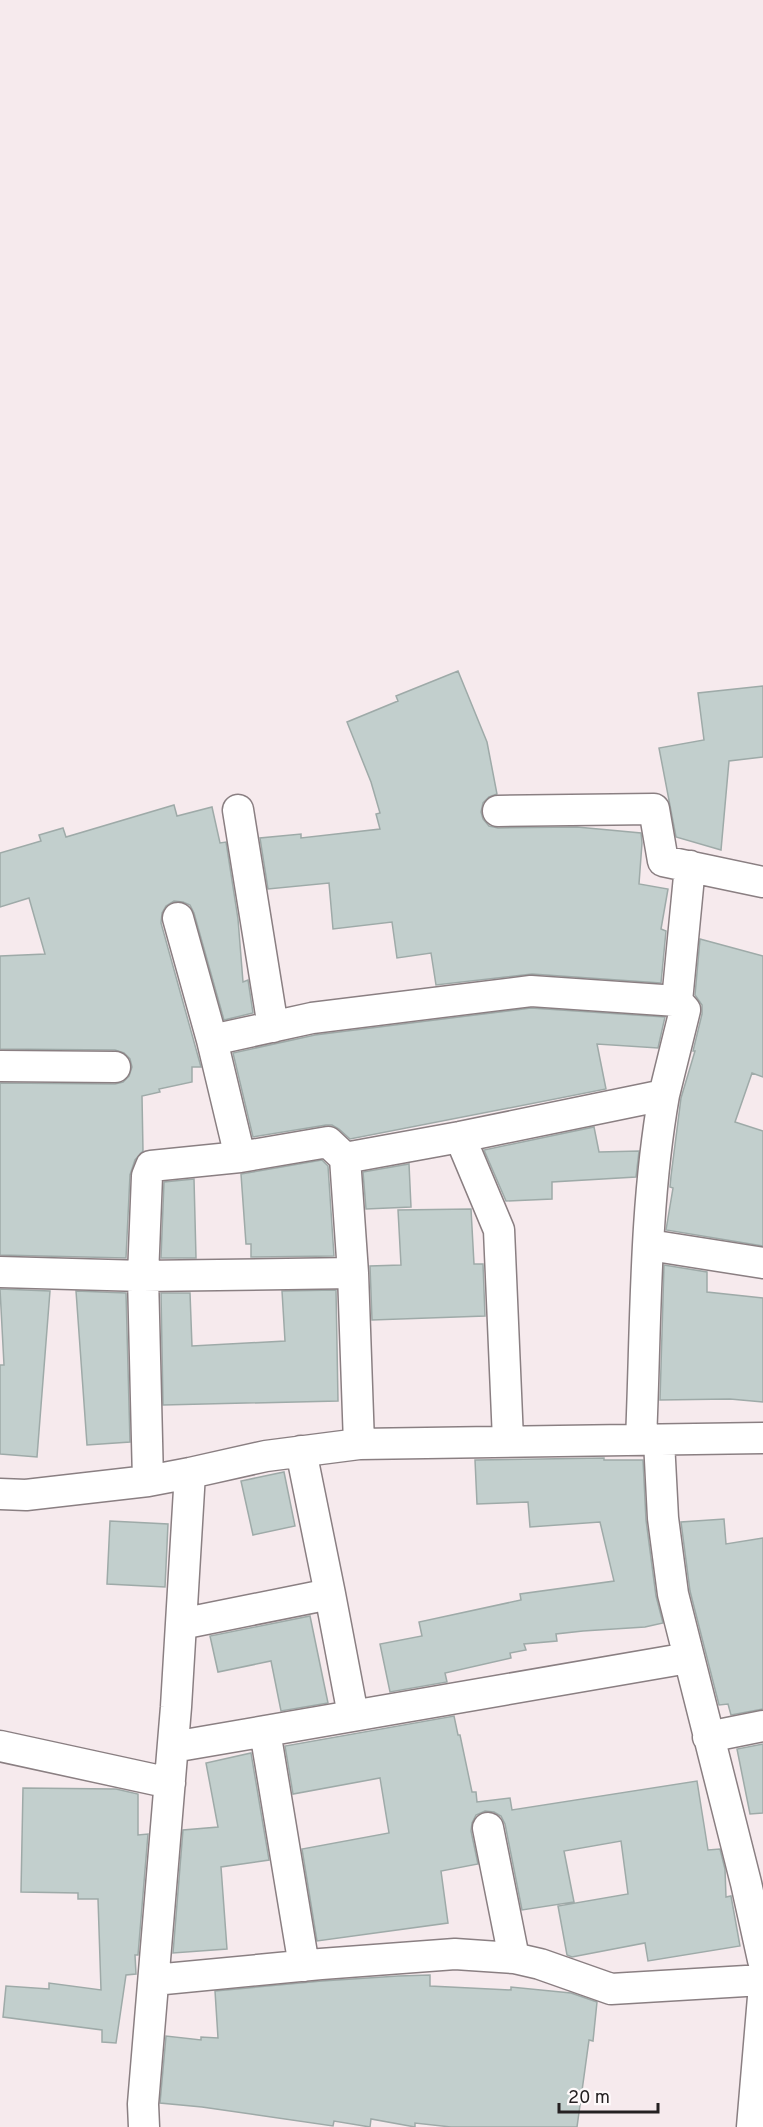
<svg xmlns="http://www.w3.org/2000/svg" width="763" height="2127" font-family="Overpass,sans-serif">
<style>
.building{fill:#c2cfcd;stroke:#9eaaa8;stroke-width:1.5}
.lines{fill:none;stroke-linecap:round;stroke-linejoin:round}
.minor-casing{stroke:#8a7f82;stroke-width:33}
.minor{stroke:#fff;stroke-width:30}
</style>
<rect width="100%" height="100%" fill="#f6eaed"/>
<path class="building" d="M 458,671 L 487,742 L 497,794 L 489,797 L 483,803 L 481,812 L 483,819 L 489,826 L 498,828 L 577,827 L 641,833 L 642,843 L 639,884 L 668,889 L 661,929 L 666,931 L 661,983 L 532,974 L 436,985 L 431,953 L 397,958 L 392,922 L 333,929 L 329,883 L 268,889 L 260,838 L 301,834 L 301,838 L 380,829 L 376,814 L 380,813 L 371,782 L 347,722 L 398,701 L 396,696 Z
M 763,686 L 763,757 L 729,761 L 721,850 L 676,837 L 659,748 L 704,740 L 698,693 Z
M 174,805 L 177,816 L 212,807 L 220,843 L 226,842 L 238,919 L 243,982 L 248,980 L 253,1013 L 224,1020 L 194,913 L 190,905 L 183,902 L 174,901 L 166,906 L 162,913 L 161,923 L 201,1067 L 192,1067 L 192,1082 L 159,1089 L 160,1092 L 142,1096 L 143,1151 L 135,1160 L 130,1175 L 126,1258 L 0,1255 L 0,1083 L 115,1084 L 123,1082 L 129,1076 L 132,1067 L 130,1059 L 124,1053 L 115,1050 L 0,1049 L 0,956 L 45,954 L 29,898 L 0,907 L 0,853 L 41,841 L 39,835 L 63,828 L 66,837 Z
M 700,939 L 763,956 L 763,1077 L 752,1073 L 735,1122 L 763,1131 L 763,1246 L 666,1230 L 673,1188 L 670,1187 L 671,1176 L 681,1098 L 695,1051 L 693,1051 L 702,1014 L 702,1005 L 695,995 Z
M 531,1008 L 665,1017 L 658,1048 L 597,1044 L 606,1089 L 350,1139 L 339,1129 L 332,1125 L 326,1125 L 253,1137 L 233,1053 L 315,1035 Z
M 594,1127 L 599,1152 L 639,1151 L 636,1177 L 552,1182 L 552,1199 L 506,1201 L 484,1150 Z
M 322,1160 L 328,1166 L 334,1256 L 251,1257 L 251,1244 L 246,1244 L 241,1174 Z
M 409,1164 L 411,1207 L 366,1209 L 363,1172 Z
M 194,1179 L 196,1258 L 161,1258 L 164,1182 Z
M 471,1209 L 474,1264 L 483,1264 L 485,1316 L 372,1320 L 370,1266 L 401,1265 L 398,1210 Z
M 664,1265 L 707,1272 L 707,1292 L 763,1298 L 763,1402 L 730,1399 L 660,1400 Z
M 0,1289 L 50,1291 L 37,1457 L 0,1454 L 0,1365 L 4,1365 Z
M 336,1290 L 338,1401 L 163,1405 L 161,1293 L 190,1293 L 192,1346 L 285,1341 L 282,1291 Z
M 76,1291 L 126,1293 L 130,1442 L 87,1445 Z
M 604,1458 L 604,1460 L 643,1460 L 646,1520 L 656,1596 L 663,1623 L 645,1627 L 583,1631 L 556,1634 L 557,1641 L 524,1644 L 526,1650 L 510,1653 L 511,1658 L 445,1673 L 447,1682 L 390,1692 L 380,1644 L 422,1636 L 419,1622 L 521,1600 L 520,1594 L 614,1581 L 600,1522 L 530,1527 L 528,1502 L 477,1504 L 475,1460 Z
M 284,1472 L 295,1526 L 253,1535 L 241,1481 Z
M 724,1519 L 726,1544 L 763,1538 L 763,1709 L 731,1715 L 728,1704 L 719,1705 L 690,1591 L 681,1522 Z
M 110,1521 L 168,1524 L 165,1587 L 107,1584 Z
M 310,1616 L 328,1703 L 281,1711 L 271,1661 L 218,1672 L 210,1636 Z
M 454,1716 L 458,1735 L 460,1735 L 472,1792 L 476,1792 L 477,1802 L 510,1798 L 512,1810 L 697,1781 L 708,1850 L 720,1849 L 725,1869 L 726,1897 L 731,1896 L 740,1946 L 648,1961 L 645,1943 L 572,1957 L 567,1955 L 558,1906 L 628,1894 L 621,1841 L 564,1851 L 574,1902 L 522,1910 L 505,1824 L 501,1816 L 494,1812 L 485,1811 L 476,1815 L 472,1823 L 471,1831 L 478,1864 L 441,1871 L 448,1923 L 317,1941 L 302,1849 L 389,1833 L 380,1778 L 293,1794 L 285,1746 Z
M 763,1744 L 763,1813 L 750,1814 L 737,1749 Z
M 251,1753 L 269,1860 L 221,1867 L 227,1949 L 173,1953 L 183,1830 L 218,1827 L 206,1763 Z
M 23,1788 L 116,1789 L 138,1794 L 138,1835 L 148,1834 L 138,1955 L 135,1955 L 136,1974 L 126,1975 L 116,2043 L 102,2042 L 102,2030 L 3,2017 L 6,1986 L 49,1989 L 49,1983 L 101,1990 L 98,1899 L 78,1899 L 78,1893 L 21,1892 Z
M 430,1975 L 430,1986 L 511,1990 L 511,1987 L 571,1993 L 597,2002 L 593,2041 L 589,2040 L 577,2127 L 451,2127 L 415,2123 L 415,2127 L 371,2119 L 370,2127 L 334,2121 L 333,2126 L 202,2107 L 160,2103 L 166,2036 L 201,2040 L 201,2037 L 218,2038 L 215,1991 L 322,1981 L 398,1976 Z"/>
<g class="lines">
<g class="minor-casing">
<path id="minor" d="M 238,810 L 273,1027
M 498,811 L 654,809 L 663,861 L 763,882
M 178,918 L 212,1040 L 240,1157
M 677,1001 L 690,866
M 212,1040 L 312,1018 L 531,991 L 677,1001 L 685,1010 L 664,1095 L 460,1137 L 345,1158
M 0,1066 L 115,1067
M 460,1137 L 499,1230 L 508,1440
M 649,1245 L 763,1263
M 0,1272 L 143,1276 L 353,1273
M 641,1440 C 646,1326 644,1208 664,1095
M 659,1441 L 663,1518 L 673,1594 L 746,1883 L 763,1960
M 301,1451 L 330,1594
M 148,1481 L 143,1276 L 147,1176 L 151,1166 L 240,1157 L 328,1142 L 345,1158 L 353,1273 L 359,1444
M 0,1494 L 26,1495 L 148,1481 L 190,1473 L 266,1456 L 359,1444 L 763,1438
M 181,1624 L 330,1594 L 353,1715
M 265,1731 L 304,1966
M 708,1737 L 763,1726
M 0,1746 L 170,1783
M 173,1747 L 688,1658
M 488,1828 L 514,1958
M 154,1980 L 321,1964 L 455,1954 L 514,1958 L 540,1964 L 611,1989 L 763,1980
M 144,2127 L 143,2104 L 176,1707 L 190,1473
M 752,2127 L 763,1997"/>
</g>
<use href="#minor" class="minor"/>
</g>
<path d="M559 2103v9h99v-9" fill="none" stroke="#252122" stroke-width="3"/>
<text x="568" y="2103" font-size="18" fill="#252122" stroke="#fef9fa" stroke-width="4.5" paint-order="stroke">20 m</text>
</svg>
